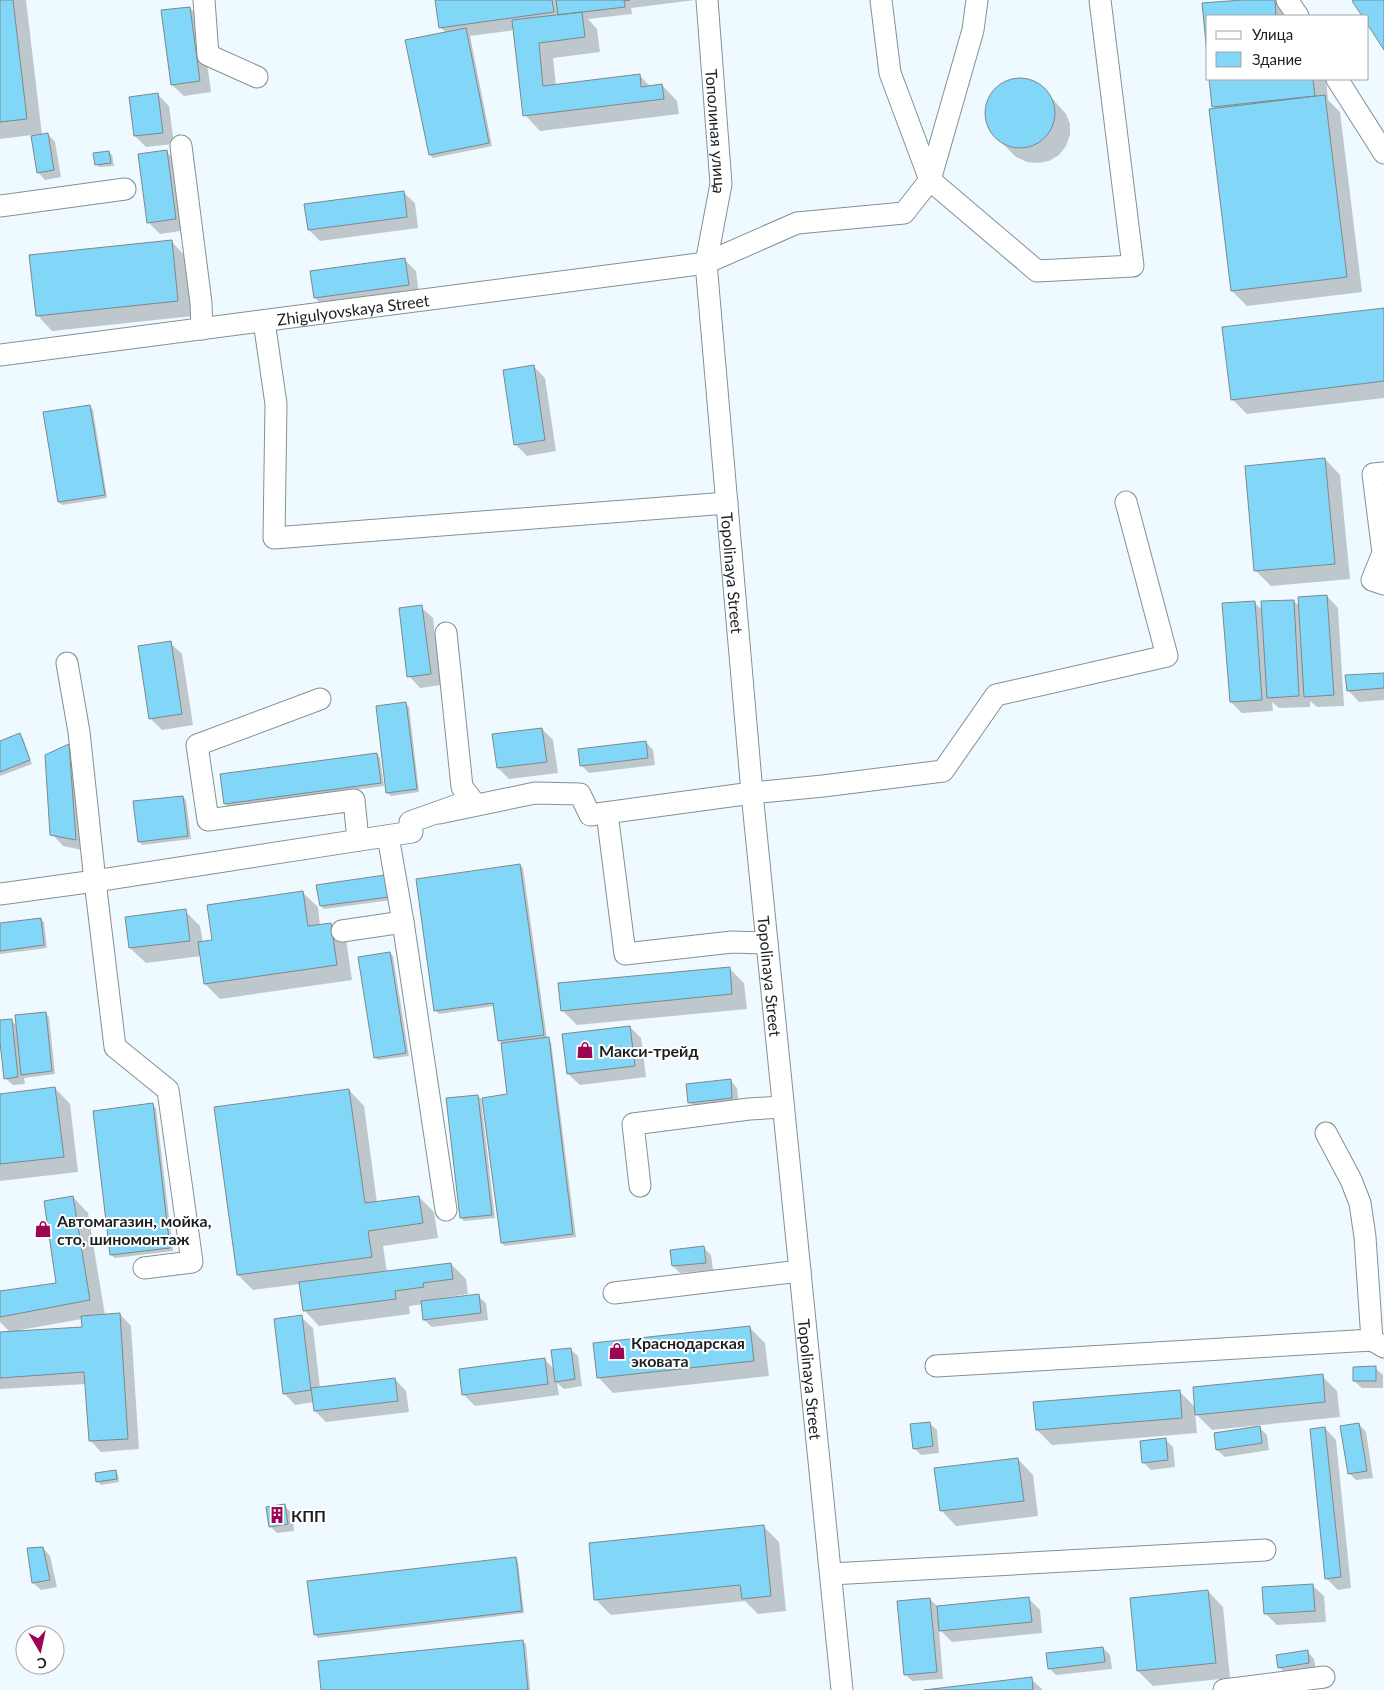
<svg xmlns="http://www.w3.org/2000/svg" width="1384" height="1690" font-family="Lato,sans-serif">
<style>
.shadow{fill:#0003;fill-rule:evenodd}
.building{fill:#82d7f8;stroke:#7d888c}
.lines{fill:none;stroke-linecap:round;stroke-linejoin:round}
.minor-casing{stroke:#859094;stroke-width:23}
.minor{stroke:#fff;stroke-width:21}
.labels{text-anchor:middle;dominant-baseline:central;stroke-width:4;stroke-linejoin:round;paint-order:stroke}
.street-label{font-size:16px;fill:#1b1f21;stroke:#fff}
.poi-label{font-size:16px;font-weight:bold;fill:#1b1f21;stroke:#fff;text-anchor:start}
</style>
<rect width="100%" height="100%" fill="#eefaff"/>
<path class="shadow" d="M 0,0 L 26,0 L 42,135 L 48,134 L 55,142 L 61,177 L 45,180 L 38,172 L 32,135 L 0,139 Z
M 447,0 L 695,0 L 631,8 L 632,14 L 588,19 L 597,29 L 600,52 L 553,58 L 556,86 L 640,76 L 651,87 L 662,85 L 677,101 L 679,114 L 540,131 L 525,115 L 515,30 L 470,36 L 492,146 L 433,158 L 430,155 L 407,41 L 446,33 L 440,27 Z
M 1256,0 L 1276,0 L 1289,14 L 1289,16 L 1208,16 L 1204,5 Z
M 190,8 L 201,19 L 211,92 L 184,96 L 172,85 L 162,12 Z
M 1024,79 L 1035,82 L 1044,89 L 1066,114 L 1070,124 L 1070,135 L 1066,146 L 1059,155 L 1049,161 L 1038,163 L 1027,162 L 1016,157 L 992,133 L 987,123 L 986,112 L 989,101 L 994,91 L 1003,84 L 1013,80 Z
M 1210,79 L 1326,79 L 1328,100 L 1340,112 L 1362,292 L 1247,306 L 1232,291 L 1216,109 L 1213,106 Z
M 158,95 L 169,106 L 174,144 L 146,147 L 135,136 Z
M 109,152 L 112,155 L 114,166 L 99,167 L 96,164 Z
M 167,152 L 178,163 L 187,230 L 160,234 L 148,222 Z
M 403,192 L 415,203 L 418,228 L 320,241 L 309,230 Z
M 171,241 L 186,257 L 193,316 L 52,331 L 37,315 Z
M 404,259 L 416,271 L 419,296 L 326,309 L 315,298 Z
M 1384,309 L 1384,398 L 1247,414 L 1232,399 Z
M 534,367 L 545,378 L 556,451 L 527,456 L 515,444 Z
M 90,406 L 93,410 L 107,498 L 62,505 L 59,502 Z
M 1325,459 L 1340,475 L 1350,579 L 1271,586 L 1256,571 Z
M 1327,596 L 1338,608 L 1344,706 L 1317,707 L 1310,701 L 1310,707 L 1279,708 L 1272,702 L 1273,711 L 1242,713 L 1231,702 L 1254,602 L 1263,611 L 1294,601 L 1300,607 Z
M 421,607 L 433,618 L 441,685 L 420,688 L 409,676 Z
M 170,643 L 182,654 L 193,725 L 162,730 L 150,718 Z
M 1384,674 L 1384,700 L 1359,702 L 1348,690 Z
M 406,704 L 409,707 L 419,792 L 391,796 L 387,793 Z
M 542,729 L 553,740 L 558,773 L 509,779 L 498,768 Z
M 19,735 L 23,738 L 32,764 L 0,776 L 0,742 Z
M 646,742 L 653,750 L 655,765 L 589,773 L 581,765 Z
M 68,745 L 80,757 L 86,851 L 63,846 L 52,834 Z
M 377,754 L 380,758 L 384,786 L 228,807 L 225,803 Z
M 183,797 L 186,800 L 191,839 L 142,845 L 139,841 Z
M 520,865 L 523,868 L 547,1039 L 551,1042 L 576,1237 L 505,1246 L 502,1243 L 509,1096 L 502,1043 L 499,1041 L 494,1006 L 439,1014 L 436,1011 Z
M 384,876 L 391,900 L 324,909 L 321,906 Z
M 302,892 L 318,907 L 320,926 L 331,924 L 346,939 L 352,980 L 220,999 L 205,984 L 201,956 L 146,963 L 130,948 L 185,911 L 200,926 L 203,943 L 213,941 Z
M 40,919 L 44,922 L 47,948 L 0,954 L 0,924 Z
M 390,953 L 393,956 L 409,1056 L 378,1060 L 375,1057 Z
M 729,968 L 744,983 L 747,1009 L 577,1025 L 562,1010 Z
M 45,1013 L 49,1017 L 55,1074 L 24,1078 L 25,1084 L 13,1085 L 5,1078 L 0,1021 L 11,1020 L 17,1026 Z
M 630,1027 L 641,1038 L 646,1077 L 580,1085 L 568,1074 Z
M 730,1080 L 737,1088 L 739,1105 L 697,1109 L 689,1102 Z
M 55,1088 L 70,1104 L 78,1172 L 0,1181 L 0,1095 Z
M 349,1090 L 364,1106 L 377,1203 L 419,1197 L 434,1212 L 438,1238 L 383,1246 L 387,1272 L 451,1264 L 466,1279 L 468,1294 L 435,1299 L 436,1301 L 478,1296 L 486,1303 L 488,1320 L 432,1327 L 424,1320 L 423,1304 L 409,1306 L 410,1314 L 319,1326 L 304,1310 L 300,1284 L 253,1290 L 238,1275 Z
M 478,1096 L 481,1099 L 495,1218 L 464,1221 L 461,1218 Z
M 152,1105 L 156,1108 L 173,1251 L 115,1258 L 111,1255 Z
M 73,1197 L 88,1213 L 105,1315 L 120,1314 L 131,1326 L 139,1449 L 101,1452 L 90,1440 L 86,1384 L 0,1389 L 0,1334 L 11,1333 L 0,1322 L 0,1292 L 58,1284 ZM 82,1319 L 83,1328 L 20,1332 L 20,1330 Z
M 704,1248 L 711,1255 L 713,1270 L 680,1273 L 673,1266 Z
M 301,1317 L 313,1328 L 320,1388 L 395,1379 L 406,1391 L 409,1412 L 326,1422 L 315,1411 L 314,1402 L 295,1405 L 284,1393 Z
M 750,1328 L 765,1343 L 769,1376 L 613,1393 L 598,1377 Z
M 570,1349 L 578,1356 L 582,1386 L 564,1389 L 557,1383 L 559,1395 L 475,1406 L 464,1395 L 544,1359 L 554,1369 Z
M 1375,1368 L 1383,1375 L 1383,1388 L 1362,1388 L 1354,1381 Z
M 1322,1376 L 1337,1391 L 1340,1417 L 1212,1430 L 1195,1413 L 1197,1433 L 1052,1445 L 1037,1430 L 1179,1391 L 1196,1408 Z
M 929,1423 L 937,1430 L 939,1453 L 921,1455 L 914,1448 Z
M 1359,1424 L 1366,1432 L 1373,1478 L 1356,1480 L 1349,1473 Z
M 1259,1427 L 1267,1435 L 1269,1450 L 1225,1457 L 1217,1450 L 1215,1434 Z
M 1325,1428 L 1336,1440 L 1351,1588 L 1338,1590 L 1326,1578 Z
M 1166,1440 L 1173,1447 L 1175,1467 L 1151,1470 L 1143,1462 Z
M 1018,1459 L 1033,1475 L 1038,1516 L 956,1526 L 941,1510 Z
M 115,1472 L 118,1475 L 119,1482 L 101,1485 L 97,1481 Z
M 284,1506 L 292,1513 L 294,1531 L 277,1533 L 270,1526 Z
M 763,1526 L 779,1542 L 786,1611 L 758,1614 L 745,1601 L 611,1615 L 596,1600 Z
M 43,1548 L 50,1556 L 57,1587 L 41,1590 L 33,1583 Z
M 515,1558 L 518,1562 L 524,1613 L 318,1638 L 315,1634 Z
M 1312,1585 L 1324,1596 L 1326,1622 L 1277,1625 L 1266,1614 L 1264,1588 Z
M 1208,1591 L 1223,1607 L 1230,1678 L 1153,1686 L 1138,1671 Z
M 930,1599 L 938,1607 L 1029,1599 L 1040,1610 L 1042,1633 L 952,1642 L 939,1629 L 943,1679 L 912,1681 L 905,1674 Z
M 522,1641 L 526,1644 L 530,1690 L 322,1690 Z
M 1103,1648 L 1110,1655 L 1112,1669 L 1056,1675 L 1049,1668 Z
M 1307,1651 L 1314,1659 L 1316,1670 L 1286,1674 L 1279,1667 Z
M 1031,1679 L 1043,1690 L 935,1690 Z"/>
<path class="building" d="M 0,0 L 13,0 L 27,119 L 0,122 Z
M 435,0 L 552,0 L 554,12 L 439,28 Z
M 556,0 L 630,0 L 624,1 L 625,7 L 558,15 Z
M 1242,0 L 1275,0 L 1276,16 L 1208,16 L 1208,64 L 1202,3 Z
M 1354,0 L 1384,0 L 1384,50 L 1368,25 L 1368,16 L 1362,16 L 1352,1 Z
M 190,7 L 200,81 L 171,85 L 161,10 Z
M 582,12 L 585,37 L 539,43 L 543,86 L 640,74 L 641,87 L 662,84 L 664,99 L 523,116 L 512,20 Z
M 466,28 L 489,143 L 429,155 L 405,40 Z
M985 113a35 35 0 1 1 70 0a35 35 0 1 1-70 0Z
M 1209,79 L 1313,79 L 1315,96 L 1212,107 Z
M 158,93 L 163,133 L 134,136 L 129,97 Z
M 1325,95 L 1347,277 L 1231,291 L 1209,109 Z
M 48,133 L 54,170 L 37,173 L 31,136 Z
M 167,150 L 176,219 L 147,223 L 138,154 Z
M 109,151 L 111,163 L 95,165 L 93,153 Z
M 404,191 L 407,217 L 308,230 L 304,204 Z
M 172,240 L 178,301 L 36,316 L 29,255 Z
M 405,258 L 409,285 L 314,298 L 310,271 Z
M 1384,308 L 1384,381 L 1231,400 L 1222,327 Z
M 534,365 L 545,440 L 514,445 L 503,370 Z
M 90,405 L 105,495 L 58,502 L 43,412 Z
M 1325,458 L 1335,564 L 1254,571 L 1245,466 Z
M 1327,595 L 1334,695 L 1304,697 L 1298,597 Z
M 1294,600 L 1299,696 L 1267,698 L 1261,601 Z
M 1255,601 L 1262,700 L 1230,702 L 1222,603 Z
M 422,605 L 431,674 L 407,677 L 399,608 Z
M 171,641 L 182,714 L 149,719 L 138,646 Z
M 1384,673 L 1384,688 L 1347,691 L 1345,675 Z
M 406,702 L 417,789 L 386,793 L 376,706 Z
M 542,728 L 547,762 L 497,768 L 492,734 Z
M 20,733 L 30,760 L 0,772 L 0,741 Z
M 646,741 L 648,758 L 580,766 L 578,749 Z
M 69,744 L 76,840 L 50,835 L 45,755 Z
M 377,753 L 381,783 L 224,804 L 220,774 Z
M 183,796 L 188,836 L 138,842 L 133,801 Z
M 520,864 L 544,1035 L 498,1041 L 493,1003 L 434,1011 L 416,879 Z
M 385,875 L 389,897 L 320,906 L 316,885 Z
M 303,891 L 308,926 L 331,923 L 337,965 L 204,984 L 198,942 L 212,940 L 207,905 Z
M 186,909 L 190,941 L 129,948 L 125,917 Z
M 41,918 L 44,945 L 0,951 L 0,923 Z
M 390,952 L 406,1053 L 374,1058 L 358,957 Z
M 730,967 L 732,994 L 561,1011 L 558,983 Z
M 46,1012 L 52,1071 L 21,1075 L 15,1015 Z
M 12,1019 L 18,1077 L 4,1079 L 0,1042 L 0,1020 Z
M 630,1026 L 635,1066 L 567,1074 L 562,1034 Z
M 549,1037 L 573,1234 L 501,1243 L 482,1098 L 507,1094 L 501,1043 Z
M 731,1079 L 732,1098 L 688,1103 L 686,1084 Z
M 55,1087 L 64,1157 L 0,1164 L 0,1094 Z
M 349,1089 L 365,1203 L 419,1196 L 423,1223 L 368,1231 L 372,1257 L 237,1275 L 214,1107 Z
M 478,1095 L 492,1215 L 460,1218 L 446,1098 Z
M 153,1103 L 170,1248 L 110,1255 L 93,1111 Z
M 73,1196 L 90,1300 L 0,1317 L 0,1291 L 56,1283 L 44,1201 Z
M 704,1246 L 706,1263 L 672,1266 L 670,1250 Z
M 451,1263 L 453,1279 L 423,1283 L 424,1287 L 395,1291 L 396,1299 L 303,1311 L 299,1282 Z
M 479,1294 L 481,1313 L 423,1320 L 421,1301 Z
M 120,1313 L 128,1439 L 89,1441 L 84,1372 L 0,1378 L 0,1332 L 82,1327 L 81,1316 Z
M 302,1315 L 311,1390 L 283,1394 L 274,1319 Z
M 750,1326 L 754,1361 L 597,1378 L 593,1343 Z
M 571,1348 L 575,1379 L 555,1382 L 551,1350 Z
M 545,1358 L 548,1384 L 462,1395 L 459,1369 Z
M 1376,1366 L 1376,1381 L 1353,1381 L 1353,1367 Z
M 1323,1374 L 1325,1402 L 1195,1415 L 1193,1387 Z
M 395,1378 L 398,1401 L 314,1411 L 311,1388 Z
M 1180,1390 L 1182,1418 L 1036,1430 L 1033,1402 Z
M 930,1422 L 933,1446 L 913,1449 L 910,1424 Z
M 1359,1423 L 1367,1471 L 1348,1474 L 1340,1426 Z
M 1260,1426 L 1262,1443 L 1216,1450 L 1214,1433 Z
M 1325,1427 L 1341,1577 L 1325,1579 L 1310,1429 Z
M 1166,1438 L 1168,1460 L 1142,1463 L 1140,1441 Z
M 1018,1458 L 1024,1501 L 940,1511 L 934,1468 Z
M 116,1470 L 117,1479 L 96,1482 L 95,1473 Z
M 285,1504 L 288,1524 L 269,1527 L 266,1507 Z
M 764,1525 L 771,1596 L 742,1599 L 740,1585 L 594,1600 L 589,1543 Z
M 43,1547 L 50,1580 L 32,1583 L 27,1548 Z
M 516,1557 L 522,1611 L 314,1635 L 307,1581 Z
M 1313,1584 L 1315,1611 L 1264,1614 L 1262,1587 Z
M 1208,1590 L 1216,1663 L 1137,1671 L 1130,1598 Z
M 1029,1597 L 1032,1622 L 939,1631 L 937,1606 Z
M 930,1598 L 937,1672 L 904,1675 L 897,1601 Z
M 523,1640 L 528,1690 L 321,1690 L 318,1661 Z
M 1103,1647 L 1105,1662 L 1048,1669 L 1046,1653 Z
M 1308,1650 L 1309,1663 L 1278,1668 L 1276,1655 Z
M 1032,1677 L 1033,1690 L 924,1690 Z"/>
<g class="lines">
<g class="minor-casing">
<g id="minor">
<path d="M 204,0 L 208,55 L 257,77"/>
<path id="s1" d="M 707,0 L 721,184 L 706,263 L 752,793 L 842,1690"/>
<path d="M 977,0 L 973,30 L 930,180 L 1037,271 L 1133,266 L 1100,0"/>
<path d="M 1287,0 L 1298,16"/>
<path d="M 1337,79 L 1384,153"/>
<path d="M 181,146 L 201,303 L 202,329"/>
<path d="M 0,206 L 125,189"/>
<path d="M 264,321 L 276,404 L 274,538 L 727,503"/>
<path id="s2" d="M 0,355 L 706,263 L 797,223 L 904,213 L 930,180 L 890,73 L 881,0"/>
<path d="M 1384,473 L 1373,474 L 1383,553 L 1372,580 L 1384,584"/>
<path d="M 67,663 L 79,732 L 95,881 L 115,1047 L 168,1090 L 192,1262 L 144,1268"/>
<path d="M 320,699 L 197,745 L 208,820 L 354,800 L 358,840"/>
<path d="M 439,813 L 535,793 L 580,794 L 590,815 L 752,793 L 823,786 L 943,771 L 996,695 L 1167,656 L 1126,502"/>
<path d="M 607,813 L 625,954 L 732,942 L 767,943"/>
<path d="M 388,836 L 403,922 L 446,1210"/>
<path d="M 0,894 L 95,881 L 412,832 L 410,822 L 472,800 L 462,787 L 446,633"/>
<path d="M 342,931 L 403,922"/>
<path d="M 1326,1133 L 1351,1180 L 1360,1203 L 1365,1237 L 1372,1340 L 1384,1347"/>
<path d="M 640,1186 L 633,1124 L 749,1109 L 783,1107"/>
<path d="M 614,1293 L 800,1271"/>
<path d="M 936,1366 L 1372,1340"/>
<path d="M 831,1574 L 1265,1550"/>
<path d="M 1224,1690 L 1324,1677"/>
</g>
</g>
<use href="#minor" class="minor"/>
</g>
<defs>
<g id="shop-bare" transform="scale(1.35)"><path d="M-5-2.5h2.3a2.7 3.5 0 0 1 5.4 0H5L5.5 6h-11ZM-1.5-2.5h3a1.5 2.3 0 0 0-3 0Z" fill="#9c0652" stroke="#fff" stroke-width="2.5" paint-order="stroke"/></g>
<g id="building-bare" transform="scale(1.35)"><path d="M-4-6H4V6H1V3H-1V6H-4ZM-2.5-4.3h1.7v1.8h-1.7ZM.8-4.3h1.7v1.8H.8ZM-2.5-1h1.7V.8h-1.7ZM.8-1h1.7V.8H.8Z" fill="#9c0652" stroke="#fff" stroke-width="2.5" paint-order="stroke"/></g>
</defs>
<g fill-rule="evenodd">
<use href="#shop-bare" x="585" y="1050"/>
<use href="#shop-bare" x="43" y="1229"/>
<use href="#shop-bare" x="617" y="1351"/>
<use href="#building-bare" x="277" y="1515"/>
</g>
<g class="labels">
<g class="street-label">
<text stroke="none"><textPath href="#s1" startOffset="132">Тополиная улица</textPath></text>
<text stroke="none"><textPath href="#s2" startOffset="356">Zhigulyovskaya Street</textPath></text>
<text stroke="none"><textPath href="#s1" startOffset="576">Topolinaya Street</textPath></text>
<text stroke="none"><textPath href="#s1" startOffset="981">Topolinaya Street</textPath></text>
<text stroke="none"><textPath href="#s1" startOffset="1386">Topolinaya Street</textPath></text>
</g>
<g class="poi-label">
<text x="599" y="1050">Макси-трейд</text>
<text x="57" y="1220">Автомагазин, мойка,<tspan x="57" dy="18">сто, шиномонтаж</tspan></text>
<text x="631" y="1342">Краснодарская<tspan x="631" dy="18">эковата</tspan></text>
<text x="291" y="1515">КПП</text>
</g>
</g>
<rect x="1206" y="15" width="162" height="65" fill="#ffffff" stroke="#a4a5a6"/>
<rect x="1216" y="31" width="25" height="8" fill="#ffffff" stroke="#a4a5a6"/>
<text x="1252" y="40" font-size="15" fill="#1b1f21">Улица</text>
<rect x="1216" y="52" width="25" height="15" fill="#82d7f8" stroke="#a4a5a6"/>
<text x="1252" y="65" font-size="15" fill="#1b1f21">Здание</text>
<g transform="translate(40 1650) rotate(171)"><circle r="24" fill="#ffffff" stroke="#a4a5a6"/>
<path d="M0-4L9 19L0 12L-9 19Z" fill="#9c0652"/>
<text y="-8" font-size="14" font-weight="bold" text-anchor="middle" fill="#1b1f21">С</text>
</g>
</svg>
